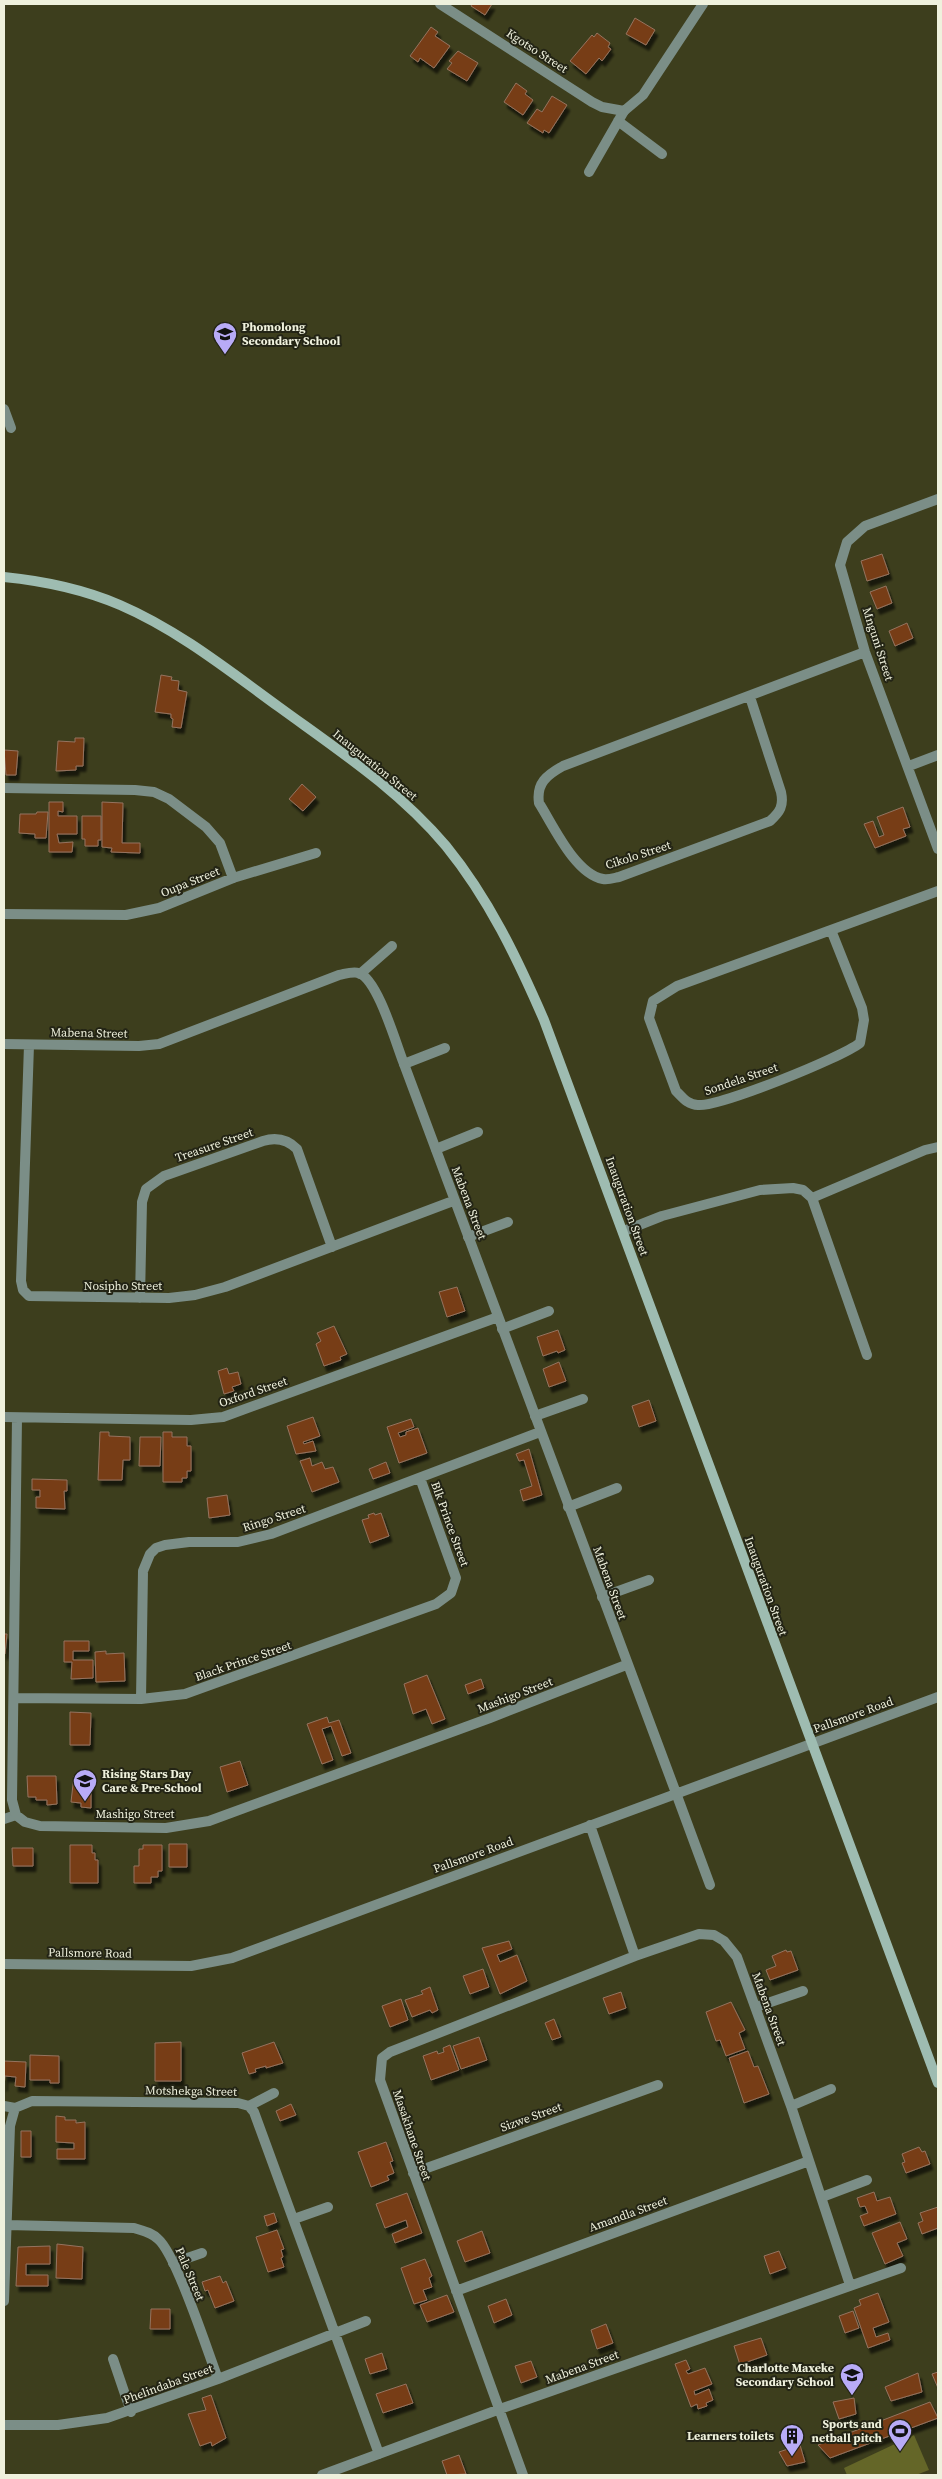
<svg xmlns="http://www.w3.org/2000/svg" width="942" height="2479" font-family="'Source Serif 4',serif">
<style>
.park{fill:#646628}
.building{fill:#773d16;stroke:#95735f;filter:url(#shadow)}
.lines{fill:none;stroke-linecap:round;stroke-linejoin:round}
.lane{stroke:#7b8e87;stroke-width:10}
.street{stroke:#7b8e87;stroke-width:10}
.secondary{stroke:#9ebcb1;stroke-width:10}
.labels{text-anchor:middle;dominant-baseline:central;stroke-width:4;stroke-linejoin:round;paint-order:stroke}
.street-label{font-size:12px;fill:#eff1dd;stroke:#232415}
.poi-label{font-size:12px;font-weight:bold;fill:#eff1dd;stroke:#232415;text-anchor:end}
</style>
<defs>
<filter id="shadow"><feDropShadow dx="3" dy="5.5" stdDeviation="1" flood-color="#0009"/></filter>
</defs>
<rect width="100%" height="100%" fill="#3d3e1d"/>
<path class="park" d="M 914,2435 L 929,2470 L 916,2475 L 847,2475 L 844,2468 Z"/>
<path class="building" d="M 472,4 L 492,4 L 485,15 L 471,6 Z
M 635,18 L 655,30 L 646,45 L 626,34 Z
M 431,27 L 438,32 L 435,36 L 450,46 L 434,68 L 420,58 L 418,62 L 410,56 Z
M 597,33 L 610,43 L 608,47 L 611,49 L 602,61 L 599,58 L 586,74 L 570,61 L 592,35 L 594,37 Z
M 458,51 L 478,63 L 467,81 L 447,69 L 452,63 L 449,61 Z
M 516,83 L 527,91 L 525,94 L 533,100 L 523,115 L 504,102 Z
M 552,96 L 567,105 L 549,133 L 544,130 L 543,133 L 527,123 L 537,109 L 542,112 Z
M 882,554 L 889,574 L 867,581 L 861,561 Z
M 886,586 L 892,603 L 877,609 L 870,592 Z
M 907,623 L 913,638 L 895,646 L 889,631 Z
M 161,675 L 172,677 L 171,680 L 179,681 L 178,690 L 187,692 L 181,728 L 172,727 L 173,719 L 171,718 L 171,714 L 155,712 Z
M 75,738 L 84,738 L 83,766 L 76,766 L 76,770 L 56,771 L 58,741 L 75,742 Z
M 4,750 L 18,751 L 16,775 L 6,775 Z
M 302,784 L 316,797 L 303,811 L 289,799 Z
M 49,802 L 63,802 L 63,812 L 58,811 L 58,816 L 77,816 L 77,834 L 57,834 L 59,843 L 73,842 L 72,852 L 49,852 Z
M 102,802 L 123,803 L 122,843 L 140,843 L 140,853 L 111,852 L 112,848 L 102,847 Z
M 903,807 L 910,827 L 903,829 L 906,836 L 875,848 L 864,824 L 873,821 L 879,837 L 884,835 L 877,817 Z
M 37,812 L 48,812 L 46,838 L 35,838 L 35,834 L 19,833 L 20,814 L 36,814 Z
M 82,816 L 101,816 L 101,840 L 98,840 L 98,846 L 85,846 L 85,839 L 82,839 Z
M 457,1287 L 465,1311 L 447,1317 L 439,1292 Z
M 334,1326 L 347,1354 L 340,1357 L 341,1360 L 324,1366 L 316,1344 L 321,1341 L 317,1333 Z
M 558,1330 L 565,1350 L 558,1353 L 557,1351 L 543,1356 L 537,1337 Z
M 559,1362 L 566,1381 L 549,1387 L 543,1369 Z
M 227,1368 L 229,1374 L 238,1372 L 241,1384 L 232,1387 L 234,1391 L 224,1394 L 218,1371 Z
M 649,1400 L 656,1421 L 639,1427 L 632,1406 Z
M 313,1417 L 320,1436 L 303,1442 L 304,1444 L 313,1441 L 316,1451 L 296,1454 L 287,1426 Z
M 411,1419 L 414,1427 L 398,1433 L 400,1437 L 406,1435 L 406,1432 L 418,1428 L 427,1453 L 399,1463 L 387,1427 Z
M 100,1432 L 109,1432 L 109,1436 L 130,1437 L 130,1460 L 123,1460 L 122,1480 L 98,1480 Z
M 163,1432 L 172,1432 L 172,1437 L 187,1437 L 187,1446 L 191,1446 L 191,1471 L 187,1471 L 187,1478 L 182,1478 L 182,1482 L 163,1482 Z
M 140,1437 L 161,1437 L 160,1466 L 139,1466 Z
M 529,1449 L 542,1495 L 523,1501 L 520,1490 L 532,1486 L 524,1460 L 519,1461 L 516,1454 Z
M 310,1458 L 312,1466 L 322,1462 L 325,1469 L 333,1467 L 339,1482 L 312,1492 L 300,1461 Z
M 386,1462 L 390,1473 L 373,1479 L 369,1469 Z
M 32,1479 L 67,1480 L 67,1491 L 64,1491 L 65,1509 L 36,1508 L 36,1497 L 40,1497 L 40,1490 L 32,1490 Z
M 227,1495 L 230,1515 L 209,1518 L 207,1498 Z
M 374,1513 L 375,1515 L 381,1513 L 389,1536 L 370,1543 L 362,1520 L 369,1518 L 368,1515 Z
M 4,1634 L 7,1634 L 5,1654 L 4,1654 Z
M 64,1641 L 89,1641 L 89,1651 L 73,1651 L 73,1660 L 93,1660 L 93,1678 L 71,1679 L 72,1662 L 64,1662 Z
M 106,1651 L 106,1654 L 124,1653 L 125,1681 L 96,1682 L 95,1652 Z
M 427,1675 L 445,1719 L 432,1724 L 426,1709 L 413,1714 L 404,1684 Z
M 481,1679 L 484,1688 L 468,1694 L 465,1685 Z
M 70,1712 L 91,1713 L 90,1745 L 70,1745 Z
M 327,1717 L 329,1723 L 339,1720 L 351,1753 L 342,1756 L 331,1726 L 322,1729 L 333,1760 L 322,1764 L 307,1724 Z
M 240,1761 L 248,1785 L 227,1792 L 220,1767 Z
M 27,1776 L 56,1776 L 57,1804 L 47,1805 L 47,1800 L 36,1800 L 36,1797 L 28,1797 Z
M 74,1776 L 91,1778 L 91,1808 L 81,1807 L 81,1803 L 71,1802 Z
M 169,1844 L 187,1844 L 187,1867 L 169,1867 Z
M 70,1845 L 92,1845 L 92,1853 L 95,1853 L 95,1860 L 98,1860 L 98,1883 L 70,1883 Z
M 143,1845 L 162,1845 L 162,1871 L 158,1871 L 158,1877 L 151,1877 L 151,1883 L 134,1883 L 134,1866 L 139,1866 L 139,1849 L 143,1849 Z
M 12,1848 L 33,1848 L 33,1866 L 13,1866 Z
M 509,1941 L 512,1949 L 497,1955 L 500,1962 L 517,1955 L 527,1981 L 500,1994 L 482,1948 Z
M 786,1950 L 787,1952 L 791,1951 L 798,1970 L 770,1980 L 766,1970 L 776,1966 L 772,1956 Z
M 483,1969 L 489,1987 L 470,1994 L 463,1976 Z
M 430,1987 L 438,2010 L 432,2013 L 430,2010 L 412,2017 L 405,2000 L 423,1994 L 421,1991 Z
M 621,1992 L 626,2008 L 609,2014 L 603,1998 Z
M 401,1999 L 408,2020 L 390,2027 L 382,2006 Z
M 731,2002 L 745,2030 L 739,2033 L 745,2049 L 726,2056 L 720,2040 L 716,2041 L 706,2012 Z
M 554,2019 L 561,2037 L 552,2040 L 545,2023 Z
M 479,2037 L 487,2060 L 461,2069 L 453,2046 Z
M 181,2042 L 181,2081 L 155,2081 L 155,2043 Z
M 274,2042 L 283,2063 L 266,2068 L 266,2066 L 255,2069 L 256,2072 L 249,2074 L 242,2053 Z
M 450,2045 L 459,2070 L 431,2080 L 423,2056 L 437,2051 L 438,2054 L 444,2052 L 443,2048 Z
M 748,2051 L 754,2067 L 758,2066 L 769,2094 L 744,2103 L 729,2058 Z
M 30,2055 L 59,2056 L 59,2083 L 50,2083 L 50,2080 L 30,2080 Z
M 4,2061 L 26,2062 L 25,2087 L 15,2086 L 16,2077 L 5,2076 L 4,2086 Z
M 291,2104 L 296,2115 L 280,2121 L 276,2111 Z
M 56,2116 L 65,2117 L 65,2120 L 76,2120 L 76,2123 L 85,2122 L 85,2159 L 57,2159 L 57,2149 L 74,2149 L 74,2143 L 56,2142 Z
M 21,2131 L 31,2131 L 31,2157 L 21,2157 Z
M 386,2142 L 393,2161 L 390,2162 L 394,2173 L 387,2176 L 389,2180 L 371,2187 L 358,2152 Z
M 919,2147 L 922,2152 L 925,2151 L 930,2164 L 906,2173 L 902,2163 L 905,2162 L 902,2154 Z
M 874,2192 L 877,2201 L 890,2197 L 896,2214 L 864,2226 L 860,2216 L 868,2213 L 865,2206 L 860,2207 L 857,2198 Z
M 407,2193 L 422,2233 L 395,2243 L 392,2234 L 408,2227 L 406,2220 L 385,2228 L 376,2204 Z
M 938,2207 L 938,2228 L 922,2234 L 918,2223 L 923,2221 L 920,2213 Z
M 274,2213 L 277,2222 L 267,2226 L 264,2216 Z
M 900,2222 L 907,2239 L 897,2243 L 903,2256 L 885,2264 L 872,2233 Z
M 277,2230 L 284,2249 L 281,2250 L 283,2257 L 281,2258 L 284,2267 L 268,2272 L 256,2237 Z
M 482,2231 L 490,2253 L 465,2262 L 457,2241 Z
M 57,2244 L 83,2247 L 82,2279 L 56,2278 Z
M 50,2246 L 50,2264 L 26,2264 L 26,2275 L 48,2275 L 48,2286 L 16,2286 L 18,2247 Z
M 779,2251 L 786,2268 L 770,2274 L 764,2256 Z
M 425,2259 L 432,2276 L 429,2278 L 432,2287 L 423,2290 L 427,2300 L 414,2304 L 401,2268 Z
M 220,2276 L 223,2283 L 226,2281 L 234,2301 L 215,2308 L 208,2290 L 205,2291 L 202,2282 Z
M 878,2293 L 889,2322 L 873,2328 L 876,2337 L 888,2333 L 890,2340 L 868,2348 L 854,2308 L 861,2305 L 859,2300 Z
M 447,2295 L 454,2312 L 427,2322 L 420,2305 Z
M 506,2299 L 512,2315 L 494,2323 L 488,2306 Z
M 151,2309 L 170,2309 L 170,2329 L 150,2329 Z
M 853,2311 L 859,2328 L 845,2333 L 839,2316 Z
M 606,2324 L 613,2343 L 597,2349 L 591,2330 Z
M 761,2338 L 767,2355 L 747,2362 L 748,2365 L 741,2368 L 734,2346 Z
M 382,2353 L 387,2369 L 370,2374 L 365,2359 Z
M 686,2360 L 690,2369 L 686,2371 L 688,2374 L 705,2368 L 712,2384 L 694,2391 L 695,2395 L 709,2389 L 713,2400 L 706,2403 L 707,2406 L 698,2409 L 697,2404 L 691,2407 L 675,2364 Z
M 531,2361 L 537,2377 L 521,2383 L 515,2366 Z
M 938,2372 L 938,2388 L 932,2374 Z
M 918,2373 L 922,2392 L 891,2401 L 885,2387 Z
M 406,2384 L 413,2403 L 383,2413 L 376,2394 Z
M 211,2395 L 226,2438 L 212,2446 L 211,2442 L 200,2446 L 188,2414 L 206,2410 L 202,2398 Z
M 854,2398 L 856,2414 L 839,2419 L 833,2402 Z
M 930,2402 L 938,2418 L 830,2458 L 818,2445 Z
M 800,2445 L 805,2462 L 787,2466 L 779,2452 Z
M 459,2455 L 466,2474 L 447,2475 L 442,2461 Z"/>
<g class="lines">
<path class="lane" d="M 618,121 L 662,154
M 589,172 L 624,111
M 4,409 L 11,428
M 233,878 L 316,853
M 360,974 L 392,946
M 404,1064 L 445,1048
M 436,1149 L 478,1132
M 812,1198 L 925,1150 L 938,1147
M 624,1231 L 662,1216 L 760,1190 L 793,1188 L 803,1190 L 812,1198 L 867,1355
M 468,1237 L 508,1222
M 502,1329 L 549,1311
M 535,1416 L 583,1399
M 568,1507 L 617,1488
M 602,1597 L 649,1580
M 676,1793 L 710,1885
M 4,1819 L 16,1815
M 756,2007 L 803,1991
M 4,2106 L 15,2108
M 249,2106 L 274,2093
M 173,2263 L 202,2253"/>
<path class="street" d="M 440,4 L 592,102 L 602,107 L 624,111 L 643,95 L 703,4
M 938,499 L 865,526 L 847,542 L 840,565 L 865,652 L 938,849
M 750,697 L 781,792 C 784,806 780,812 770,821 L 619,877 C 614,878 608,880 603,879 C 575,874 553,825 539,803 C 536,783 547,775 563,766 L 865,652
M 909,766 L 938,755
M 4,788 L 135,790 L 154,792 L 169,799 L 206,827 L 220,843 L 233,878 L 159,908 L 126,915 L 4,914
M 831,930 L 862,1008 L 864,1020 L 860,1043 C 841,1058 719,1107 698,1105 C 688,1105 683,1098 676,1091 L 649,1018 L 653,1001 L 677,986 L 938,891
M 4,1044 L 139,1046 L 159,1044 L 339,975 C 345,974 352,971 359,973 C 378,980 396,1044 404,1064 L 676,1793
M 29,1045 L 21,1281 L 23,1290 L 29,1296 L 169,1298 L 195,1295 L 225,1287 L 453,1201
M 140,1298 L 142,1202 L 146,1189 L 164,1176 L 263,1141 C 276,1137 287,1139 297,1149 L 332,1247
M 4,1417 L 191,1420 L 223,1417 L 498,1317
M 17,1418 L 12,1800 L 16,1815 L 25,1822 L 40,1826 L 166,1828 L 209,1821 L 490,1718 L 626,1665
M 15,1698 L 141,1699 L 185,1694 L 436,1604 L 451,1593 L 456,1578 L 420,1478
M 141,1699 L 143,1571 L 150,1554 L 156,1548 L 165,1545 L 189,1542 L 238,1542 L 271,1534 L 540,1432
M 590,1825 L 635,1956
M 4,1964 L 191,1966 L 232,1958 L 938,1697
M 791,2106 L 831,2089
M 413,2173 L 658,2085
M 822,2197 L 867,2180
M 294,2219 L 328,2207
M 7,2225 L 134,2228 C 143,2231 151,2232 158,2239 C 176,2254 208,2352 218,2379
M 456,2291 L 809,2161
M 4,2301 L 10,2126 L 15,2108 L 32,2101 L 238,2103 L 249,2106 L 254,2112 L 379,2454
M 113,2359 L 131,2412
M 4,2425 L 58,2425 L 107,2418 L 218,2379 L 366,2321
M 322,2475 L 500,2409 L 901,2268
M 523,2475 L 380,2080 L 382,2058 L 390,2052 L 635,1956 L 699,1934 L 714,1935 L 724,1941 L 737,1957 L 791,2106 L 850,2285"/>
<path class="secondary" d="M 4,577 C 44,581 83,589 120,605 C 178,630 228,670 279,707 C 338,750 399,790 446,846 C 489,899 517,958 544,1020 L 938,2083"/>
</g>
<defs>
<g id="school-pin" transform="scale(1.25)"><path d="M0 17L-7.5 6A9.5 9.5 0 1 1 7.5 6Z" fill="#b8abf7" stroke="#232415"/><path d="M0-5L7-2L0 1L-7-2ZM-4 1L0 2.5L4 1V4Q0 6-4 4Z" fill="#111"/></g>
<g id="stadium-pin" transform="scale(1.25)"><path d="M0 17L-7.5 6A9.5 9.5 0 1 1 7.5 6Z" fill="#b8abf7" stroke="#232415"/><path d="M0-5a6.5 5 0 1 0 0 10a6.5 5 0 1 0 0-10ZM-3.5-1.8h7v3.6h-7Z" fill="#111"/></g>
<g id="building-pin" transform="scale(1.25)"><path d="M0 17L-7.5 6A9.5 9.5 0 1 1 7.5 6Z" fill="#b8abf7" stroke="#232415"/><path d="M-4-6H4V6H1V3H-1V6H-4ZM-2.5-4.3h1.7v1.8h-1.7ZM.8-4.3h1.7v1.8H.8ZM-2.5-1h1.7V.8h-1.7ZM.8-1h1.7V.8H.8Z" fill="#111"/></g>
</defs>
<g fill-rule="evenodd">
<use href="#school-pin" x="225" y="334"/>
<use href="#school-pin" x="85" y="1781"/>
<use href="#school-pin" x="852" y="2375"/>
<use href="#stadium-pin" x="900" y="2431"/>
<use href="#building-pin" x="792" y="2436"/>
</g>
<g class="labels">
<g class="street-label">
<text transform="translate(537 51) rotate(33)">Kgotso Street</text>
<text transform="translate(878 644) rotate(72)">Mnguni Street</text>
<text transform="translate(375 765) rotate(39)">Inauguration Street</text>
<text transform="translate(638 855) rotate(-18)">Cikolo Street</text>
<text transform="translate(190 882) rotate(-22)">Oupa Street</text>
<text transform="translate(89 1033) rotate(1)">Mabena Street</text>
<text transform="translate(741 1079) rotate(-19)">Sondela Street</text>
<text transform="translate(214 1145) rotate(-19)">Treasure Street</text>
<text transform="translate(469 1203) rotate(69)">Mabena Street</text>
<text transform="translate(627 1206) rotate(70)">Inauguration Street</text>
<text x="123" y="1286">Nosipho Street</text>
<text transform="translate(253 1392) rotate(-19)">Oxford Street</text>
<text transform="translate(274 1518) rotate(-18)">Ringo Street</text>
<text transform="translate(450 1524) rotate(70)">Blk Prince Street</text>
<text transform="translate(610 1583) rotate(70)">Mabena Street</text>
<text transform="translate(766 1586) rotate(70)">Inauguration Street</text>
<text transform="translate(243 1661) rotate(-19)">Black Prince Street</text>
<text transform="translate(515 1695) rotate(-21)">Mashigo Street</text>
<text transform="translate(853 1715) rotate(-20)">Pallsmore Road</text>
<text x="135" y="1814">Mashigo Street</text>
<text transform="translate(473 1855) rotate(-20)">Pallsmore Road</text>
<text transform="translate(90 1953) rotate(1)">Pallsmore Road</text>
<text transform="translate(769 2009) rotate(70)">Mabena Street</text>
<text transform="translate(191 2091) rotate(1)">Motshekga Street</text>
<text transform="translate(531 2117) rotate(-20)">Sizwe Street</text>
<text transform="translate(412 2135) rotate(71)">Masakhane Street</text>
<text transform="translate(628 2214) rotate(-20)">Amandla Street</text>
<text transform="translate(190 2274) rotate(67)">Pale Street</text>
<text transform="translate(582 2367) rotate(-20)">Mabena Street</text>
<text transform="translate(168 2384) rotate(-20)">Phelindaba Street</text>
</g>
<g class="poi-label">
<text x="242" y="327" text-anchor="start">Phomolong<tspan x="242" dy="14">Secondary School</tspan></text>
<text x="102" y="1774" text-anchor="start">Rising Stars Day<tspan x="102" dy="14">Care &amp; Pre-School</tspan></text>
<text x="834" y="2368">Charlotte Maxeke<tspan x="834" dy="14">Secondary School</tspan></text>
<text x="882" y="2424">Sports and<tspan x="882" dy="14">netball pitch</tspan></text>
<text x="774" y="2436">Learners toilets</text>
</g>
</g>
<rect width="942" height="2479" fill="none" stroke="#eff1dd" stroke-width="10"/>
</svg>
